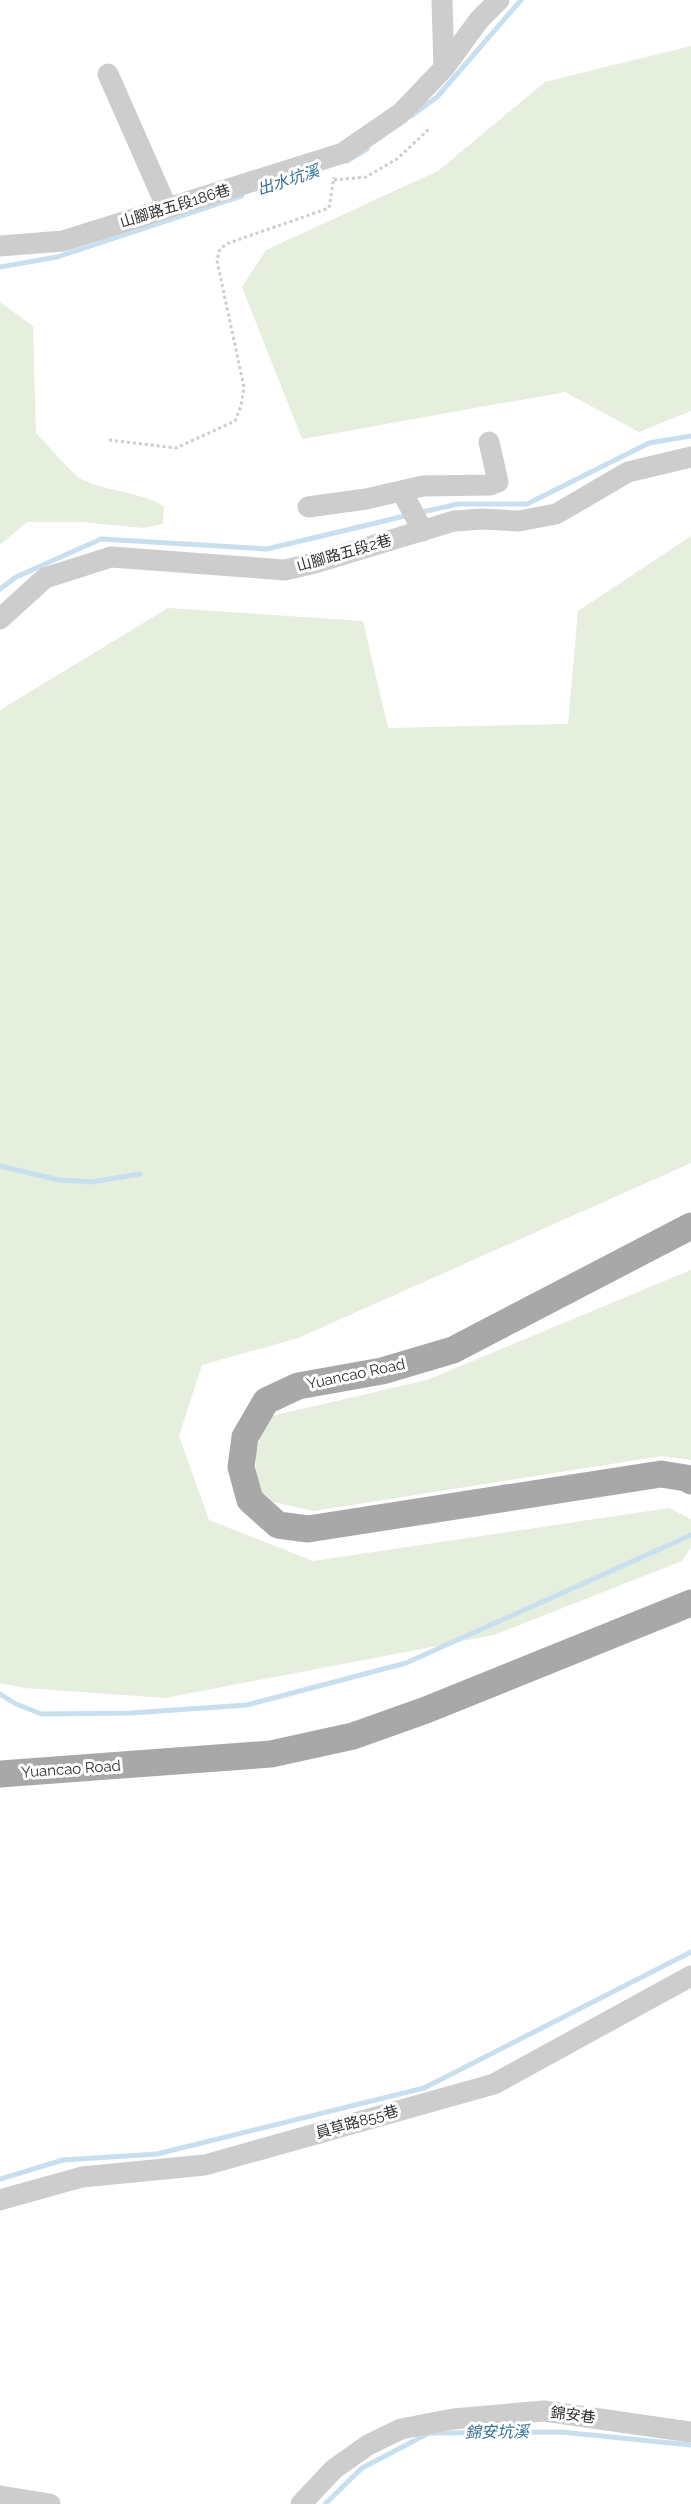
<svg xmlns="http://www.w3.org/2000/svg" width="691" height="2504" font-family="Raleway,'Noto Sans TC',sans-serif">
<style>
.green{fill:#e6eedd}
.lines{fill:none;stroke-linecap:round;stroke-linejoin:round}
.stream{stroke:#c8dff0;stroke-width:5}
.path{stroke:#cdcdcd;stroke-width:3;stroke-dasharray:3 3;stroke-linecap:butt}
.minor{stroke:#cdcdcd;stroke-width:21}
.major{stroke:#a8a8a8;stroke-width:27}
.labels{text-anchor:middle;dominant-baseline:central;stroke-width:6;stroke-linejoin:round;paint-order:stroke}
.street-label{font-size:15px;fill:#303030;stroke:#fff}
.water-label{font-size:16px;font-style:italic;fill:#35719b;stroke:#fff}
</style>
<rect width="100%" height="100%" fill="#fff"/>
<path class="green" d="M 691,46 L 691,411 L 639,432 L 565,392 L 302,439 L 242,287 L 266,250 L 438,171 L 545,82 Z
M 0,302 L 33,326 L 36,433 C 47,444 72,475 83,480 C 109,492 140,492 164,506 L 163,524 L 143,528 L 82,522 L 27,522 L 0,545 Z
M 691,536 L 691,1163 L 298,1338 L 202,1365 L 179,1436 L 209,1520 L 313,1561 L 669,1508 L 691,1519 L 691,1547 L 682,1561 L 494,1635 L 165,1698 L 24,1688 L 0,1683 L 0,710 L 168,608 L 363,621 L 388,728 L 568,724 L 578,611 Z
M 691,1270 L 691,1460 L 662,1456 L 314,1511 L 259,1499 L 255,1454 L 267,1417 L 427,1380 Z"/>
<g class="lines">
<path class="stream" d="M 411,116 L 437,97 L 521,0
M 347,161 L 367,149
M 0,267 L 57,257 L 242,196
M 418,513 L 458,504 L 527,504 L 649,443 L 691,436
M 0,589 L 16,577 L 101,539 L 267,549 L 409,515
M 0,1166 L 59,1180 L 91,1182 L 140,1174
M 0,1694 L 16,1704 L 42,1714 L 131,1713 L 247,1705 L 406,1663 L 691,1535
M 0,2179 L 63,2160 L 157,2154 L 424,2088 L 691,1952
M 325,2504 L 362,2468 L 429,2433 L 561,2432 L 691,2445"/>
<path class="path" d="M 334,180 L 366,177 L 397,159 L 429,129
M 109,440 L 176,448 L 235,421 L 241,406 L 244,387 L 217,261 L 219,251 L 226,244 L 329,208 L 334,177"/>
<path class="minor" d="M 442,0 L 444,68
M 108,74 L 167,208
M 0,246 L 63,241 L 343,153 L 401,113 L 444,68 L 479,20 L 499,0
M 402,492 L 423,531
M 308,507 L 366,499 L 423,486 L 490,485 L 498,482 L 489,442
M 0,619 L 45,578 L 111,557 L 285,570 L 315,563 L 454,521 L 482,519 L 519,521 L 556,514 L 628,472 L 691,457
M 0,2200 L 82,2177 L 205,2165 L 494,2084 L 691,1976
M 0,2496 L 50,2504
M 301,2504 L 334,2469 L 368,2445 L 401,2429 L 453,2419 L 544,2411 L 691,2432"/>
<path class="major" d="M 691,1226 L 453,1350 L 382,1371 L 298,1386 L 266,1401 L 245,1437 L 241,1467 L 250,1500 L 278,1525 L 308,1529 L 661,1474 L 686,1478 L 691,1481
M 0,1774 L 271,1754 L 353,1736 L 426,1710 L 691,1603"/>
</g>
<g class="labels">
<g class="street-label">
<text transform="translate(175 206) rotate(-17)">山腳路五段186巷</text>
<text transform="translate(344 553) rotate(-16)">山腳路五段2巷</text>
<text transform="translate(356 1374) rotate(-12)">Yuancao Road</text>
<text transform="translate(71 1769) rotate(-4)">Yuancao Road</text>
<text transform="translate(357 2122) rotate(-16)">員草路855巷</text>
<text transform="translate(573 2415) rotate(7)">錦安巷</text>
</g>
<g class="water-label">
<text transform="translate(288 180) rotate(-18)">出水坑溪</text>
<text transform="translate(497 2432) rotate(-1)">錦安坑溪</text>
</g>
</g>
</svg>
